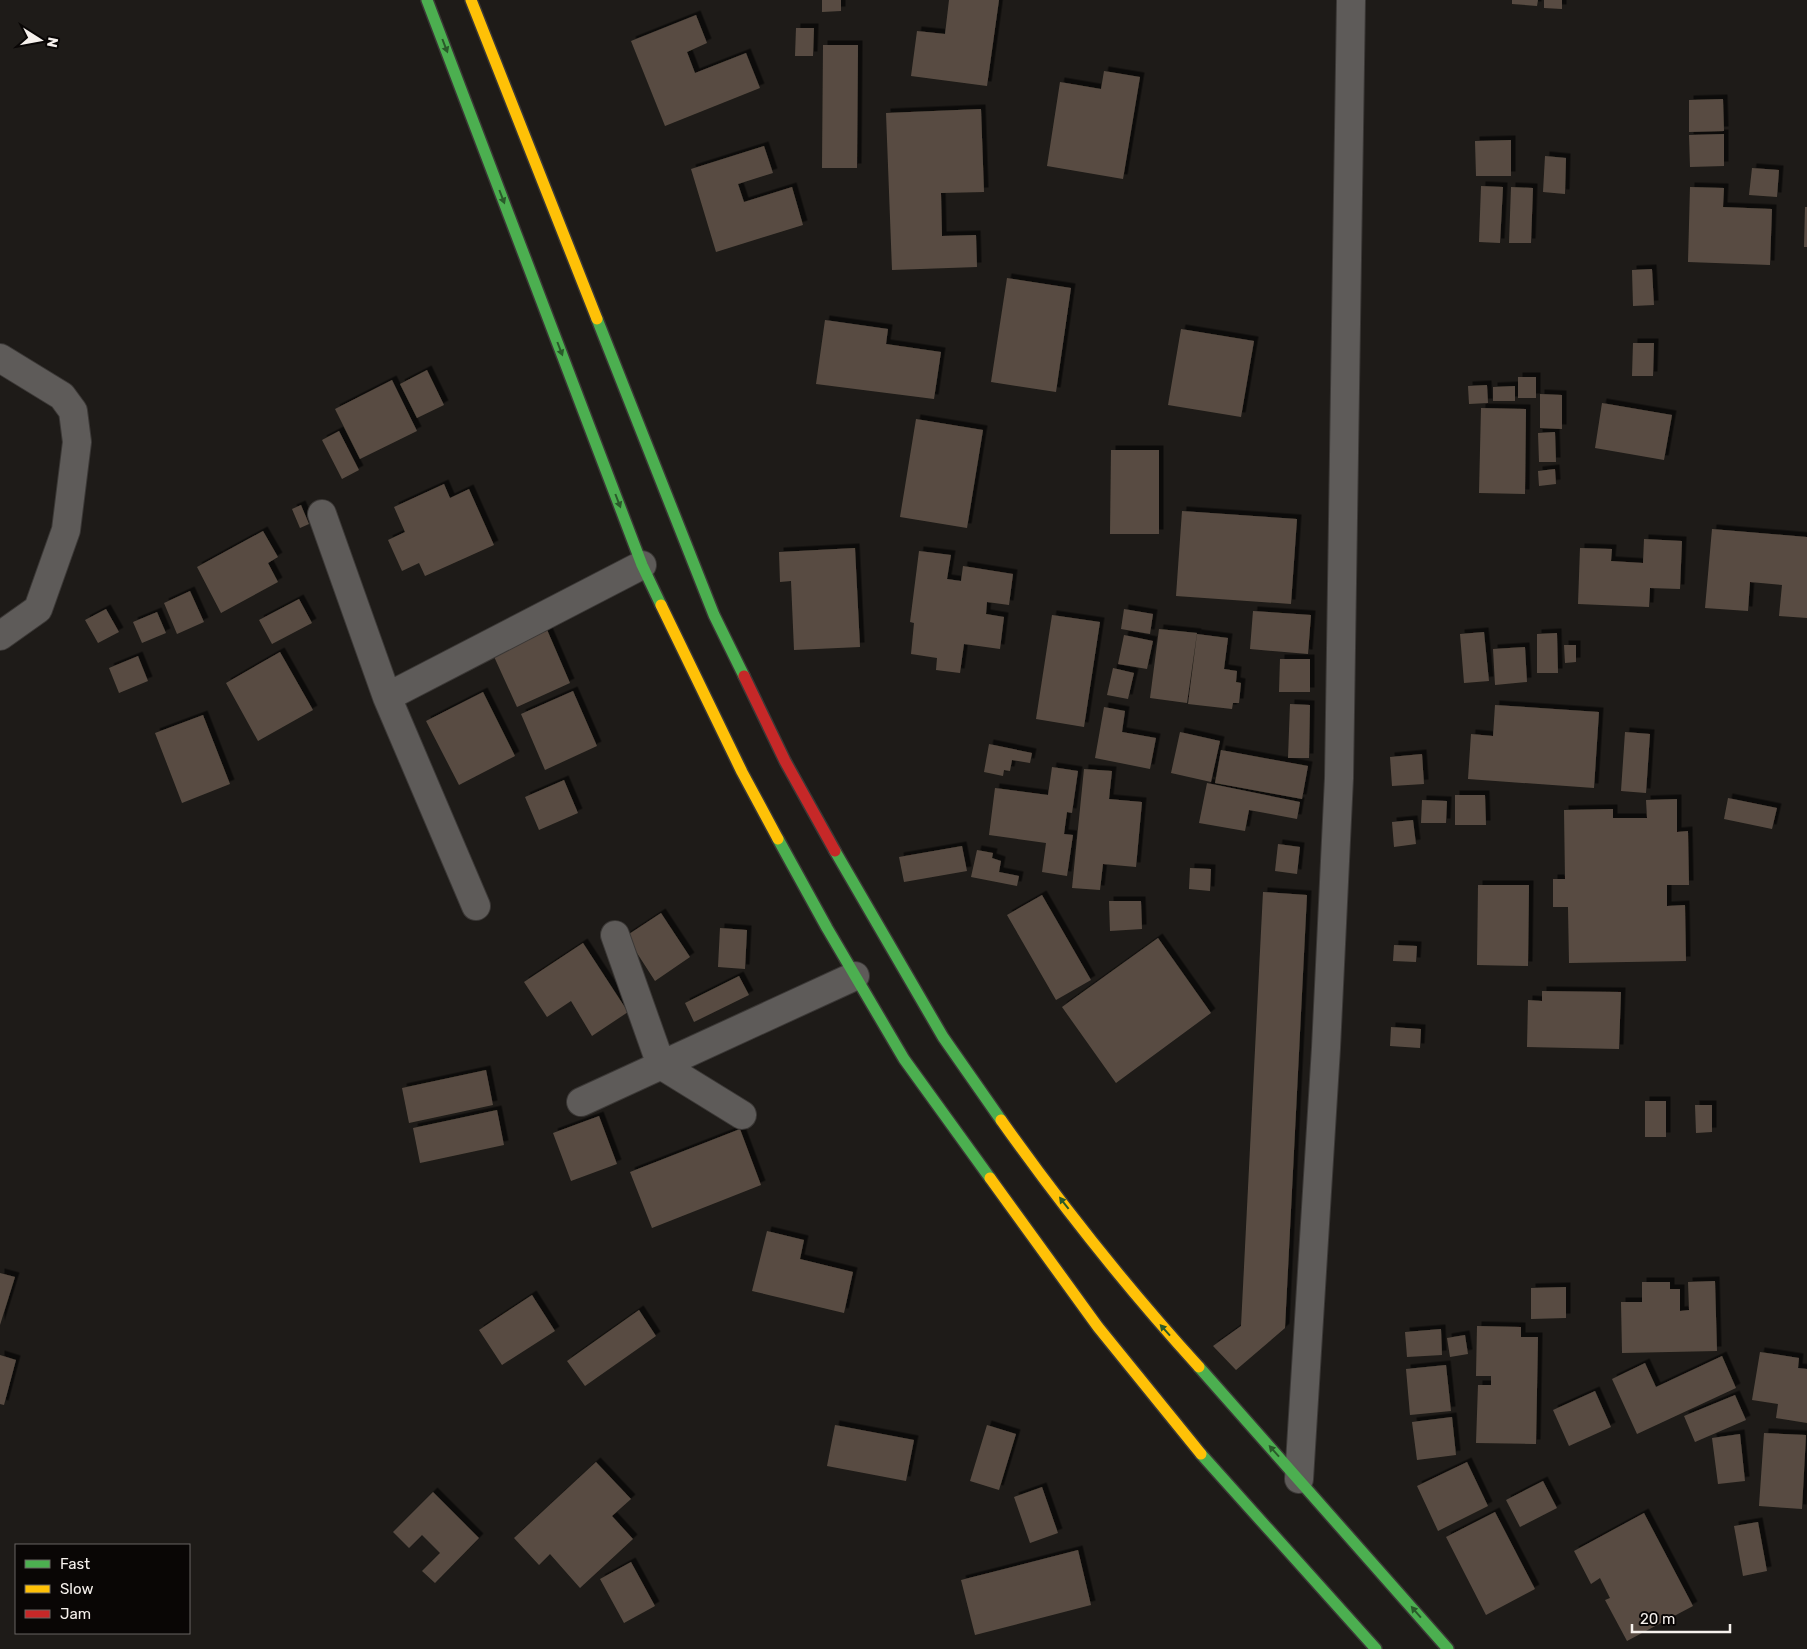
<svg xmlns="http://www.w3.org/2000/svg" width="1807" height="1649" font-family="Rubik,sans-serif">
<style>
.building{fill:#584c42;filter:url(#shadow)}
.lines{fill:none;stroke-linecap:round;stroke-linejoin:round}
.street-casing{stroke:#3b3836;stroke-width:30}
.fast-casing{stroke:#3b3836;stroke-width:14}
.slow-casing{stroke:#3b3836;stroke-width:14}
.jam-casing{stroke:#3b3836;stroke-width:14}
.street{stroke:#5e5b59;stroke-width:28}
.fast{stroke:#4caf50;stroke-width:11}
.slow{stroke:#ffc107;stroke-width:11}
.jam{stroke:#c62828;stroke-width:11}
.oneway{fill:#2a5a2a}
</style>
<defs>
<filter id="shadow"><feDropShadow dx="4.5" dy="-4.5" stdDeviation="0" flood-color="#0009"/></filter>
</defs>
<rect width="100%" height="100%" fill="#1e1b18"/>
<path class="building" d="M 822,0 L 841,0 L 841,11 L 822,12 Z
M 949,0 L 999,0 L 987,86 L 911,76 L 917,31 L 945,34 Z
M 1512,0 L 1538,0 L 1537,6 L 1512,4 Z
M 1544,0 L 1562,0 L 1562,9 L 1544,8 Z
M 696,15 L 707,43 L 687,52 L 695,73 L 746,53 L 760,88 L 665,126 L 631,41 Z
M 796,28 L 814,28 L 813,56 L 795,56 Z
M 823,45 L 858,45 L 857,168 L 822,168 Z
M 1104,71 L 1140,77 L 1123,179 L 1047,166 L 1060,82 L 1101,89 Z
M 1723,99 L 1724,131 L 1689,132 L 1689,100 Z
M 981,109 L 984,192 L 941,193 L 942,236 L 976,235 L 977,267 L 892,270 L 886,113 Z
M 1724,134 L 1724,166 L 1690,167 L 1689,135 Z
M 1511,140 L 1511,176 L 1476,176 L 1475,141 Z
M 764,146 L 773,173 L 738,184 L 744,202 L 792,187 L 803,225 L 716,252 L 691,169 Z
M 1545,156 L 1566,158 L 1565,194 L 1543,192 Z
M 1752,168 L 1779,170 L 1777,197 L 1749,195 Z
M 1481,186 L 1503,187 L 1500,243 L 1479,242 Z
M 1511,187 L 1533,188 L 1531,243 L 1509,243 Z
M 1690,187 L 1724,188 L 1723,207 L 1772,209 L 1770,265 L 1688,262 Z
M 1805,207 L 1807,207 L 1807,247 L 1804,247 Z
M 1652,269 L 1654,305 L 1633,306 L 1632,270 Z
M 1007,278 L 1071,288 L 1056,392 L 991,382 Z
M 825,320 L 888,329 L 886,344 L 941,352 L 934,399 L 816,384 Z
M 1181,329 L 1254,341 L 1241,417 L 1168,405 Z
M 1633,343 L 1654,343 L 1653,376 L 1632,376 Z
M 427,370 L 444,405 L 417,418 L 400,384 Z
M 1518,377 L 1536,377 L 1536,398 L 1518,398 Z
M 392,380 L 417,431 L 360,459 L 335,409 Z
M 1487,385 L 1488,403 L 1469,404 L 1468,386 Z
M 1515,386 L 1515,401 L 1493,401 L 1493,387 Z
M 1540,394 L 1562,395 L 1562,429 L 1540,428 Z
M 1602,403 L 1672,415 L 1664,460 L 1595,448 Z
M 1481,408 L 1526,409 L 1525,494 L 1479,493 Z
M 916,419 L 983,430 L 967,528 L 900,517 Z
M 339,431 L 359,470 L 342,479 L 322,440 Z
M 1555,432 L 1556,462 L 1539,462 L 1538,433 Z
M 1111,450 L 1159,450 L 1159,534 L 1110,534 Z
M 1555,469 L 1556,484 L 1539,486 L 1538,471 Z
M 444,484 L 450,498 L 469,489 L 494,545 L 425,576 L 419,563 L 402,571 L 388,540 L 405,532 L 394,507 Z
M 301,505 L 309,524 L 300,528 L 292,509 Z
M 1182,511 L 1297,519 L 1291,604 L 1176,596 Z
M 1712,529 L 1807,537 L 1807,618 L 1779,616 L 1782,585 L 1750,582 L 1748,611 L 1705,608 Z
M 263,531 L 278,557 L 268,563 L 278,582 L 221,613 L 197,567 Z
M 1644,539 L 1682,541 L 1680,589 L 1650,588 L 1649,607 L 1578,604 L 1580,548 L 1612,549 L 1611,561 L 1643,563 Z
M 855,548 L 860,647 L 794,650 L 791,581 L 780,582 L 779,552 Z
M 919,551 L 951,555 L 947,579 L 961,581 L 963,566 L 1013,574 L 1009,605 L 987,602 L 986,614 L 1004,617 L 1000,649 L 964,644 L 960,673 L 936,670 L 937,658 L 911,654 L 914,623 L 910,622 Z
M 190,591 L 204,622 L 177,634 L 164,603 Z
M 299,599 L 312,623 L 272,644 L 259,620 Z
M 106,609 L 119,632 L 98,643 L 85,620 Z
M 1124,609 L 1153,614 L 1150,634 L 1121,629 Z
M 1253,611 L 1311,615 L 1308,654 L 1250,649 Z
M 157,612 L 166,633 L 142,643 L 133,622 Z
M 1052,615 L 1100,622 L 1084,727 L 1036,719 Z
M 545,625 L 570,683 L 517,707 L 491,650 Z
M 1159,629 L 1197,633 L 1187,703 L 1150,698 Z
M 1484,632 L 1489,681 L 1464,683 L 1460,634 Z
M 1557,633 L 1558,673 L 1537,673 L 1537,634 Z
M 1197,634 L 1228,638 L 1224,669 L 1237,671 L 1236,682 L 1241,683 L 1239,703 L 1233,703 L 1232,709 L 1188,704 Z
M 1124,635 L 1153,641 L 1147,669 L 1118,664 Z
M 1564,645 L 1576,645 L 1576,662 L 1565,663 Z
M 1525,647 L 1527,682 L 1495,685 L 1493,649 Z
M 280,652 L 313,710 L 258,741 L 226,683 Z
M 138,656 L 148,681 L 119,693 L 109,668 Z
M 1280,659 L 1310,659 L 1310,692 L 1279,692 Z
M 1113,668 L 1134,673 L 1128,699 L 1107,695 Z
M 573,691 L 597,746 L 545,770 L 521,714 Z
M 483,692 L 515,756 L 459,785 L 426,721 Z
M 1290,704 L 1310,705 L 1309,758 L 1288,758 Z
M 1495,705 L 1599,712 L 1594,788 L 1468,779 L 1471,734 L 1493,736 Z
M 1104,707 L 1125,711 L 1122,732 L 1156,738 L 1150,769 L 1095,758 Z
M 203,715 L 230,784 L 182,803 L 155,733 Z
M 1180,732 L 1220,741 L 1211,782 L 1171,773 Z
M 1625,732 L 1650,734 L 1646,793 L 1621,791 Z
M 989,744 L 1032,753 L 1030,763 L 1012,760 L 1010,771 L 1004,770 L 1003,776 L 984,772 Z
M 1221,750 L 1308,766 L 1302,799 L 1215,783 Z
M 1422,754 L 1424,784 L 1392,786 L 1390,757 Z
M 1052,767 L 1078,771 L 1072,813 L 1067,812 L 1064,834 L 1073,835 L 1067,876 L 1042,872 L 1046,843 L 989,835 L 995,788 L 1048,795 Z
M 1084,769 L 1112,771 L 1109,799 L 1142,802 L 1136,867 L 1103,864 L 1100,890 L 1072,888 Z
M 564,780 L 578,813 L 539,830 L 525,797 Z
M 1207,783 L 1300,802 L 1297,819 L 1249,810 L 1245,831 L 1199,823 Z
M 1455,795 L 1485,795 L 1486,825 L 1455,825 Z
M 1728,798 L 1777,808 L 1772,829 L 1724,819 Z
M 1677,799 L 1677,832 L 1688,831 L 1689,885 L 1667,885 L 1667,906 L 1685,905 L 1686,961 L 1569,963 L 1568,907 L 1553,907 L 1553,879 L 1565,879 L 1564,810 L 1613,809 L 1613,818 L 1647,818 L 1646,800 Z
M 1422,800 L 1447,801 L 1446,823 L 1421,823 Z
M 1413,820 L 1416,844 L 1394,847 L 1392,822 Z
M 1278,844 L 1300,847 L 1297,874 L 1275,871 Z
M 962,846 L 967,871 L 904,882 L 899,857 Z
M 977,850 L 993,853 L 992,858 L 1001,861 L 999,872 L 1019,876 L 1017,886 L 971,877 Z
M 1190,868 L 1211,869 L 1210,891 L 1189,889 Z
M 1478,885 L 1529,885 L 1528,966 L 1477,965 Z
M 1263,892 L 1307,895 L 1285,1328 L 1236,1370 L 1213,1346 L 1241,1326 Z
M 1042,895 L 1091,980 L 1056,1000 L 1007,915 Z
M 1109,901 L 1141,901 L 1142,929 L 1110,931 Z
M 661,913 L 690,957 L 655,981 L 626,936 Z
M 720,928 L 747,930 L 745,969 L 718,967 Z
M 1158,938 L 1211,1013 L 1116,1083 L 1062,1007 Z
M 583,943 L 628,1012 L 592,1036 L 571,1001 L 547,1017 L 524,982 Z
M 1394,945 L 1417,946 L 1416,962 L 1393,961 Z
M 739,976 L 749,995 L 694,1022 L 685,1003 Z
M 1542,991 L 1621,992 L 1619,1049 L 1527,1047 L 1528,1000 L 1542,1001 Z
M 1391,1027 L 1421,1029 L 1420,1048 L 1390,1046 Z
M 486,1070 L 493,1105 L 409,1123 L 402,1088 Z
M 1645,1101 L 1666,1101 L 1666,1137 L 1645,1137 Z
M 1695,1105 L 1712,1105 L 1712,1132 L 1696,1133 Z
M 497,1110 L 504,1145 L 420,1163 L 413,1128 Z
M 599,1116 L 617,1164 L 571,1181 L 553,1133 Z
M 740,1129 L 761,1185 L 652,1228 L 630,1172 Z
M 767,1231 L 804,1240 L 800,1259 L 853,1272 L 844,1313 L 752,1291 Z
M 0,1273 L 15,1277 L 0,1325 Z
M 1715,1281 L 1717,1351 L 1622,1353 L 1621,1302 L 1642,1302 L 1642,1282 L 1670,1282 L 1670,1289 L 1680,1289 L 1680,1311 L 1689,1310 L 1688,1282 Z
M 1566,1287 L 1566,1318 L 1531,1319 L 1531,1288 Z
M 532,1295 L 555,1331 L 502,1365 L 479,1330 Z
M 639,1310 L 656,1336 L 585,1386 L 567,1361 Z
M 1477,1326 L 1521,1327 L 1521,1337 L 1538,1337 L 1536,1444 L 1476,1443 L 1478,1385 L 1491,1385 L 1491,1376 L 1476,1376 Z
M 1441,1329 L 1442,1355 L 1407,1357 L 1405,1332 Z
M 1465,1335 L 1468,1354 L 1450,1357 L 1447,1338 Z
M 1760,1352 L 1799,1358 L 1798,1368 L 1807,1369 L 1807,1423 L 1776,1418 L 1778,1404 L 1752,1400 Z
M 0,1355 L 16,1360 L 4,1405 L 0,1404 Z
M 1722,1356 L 1736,1388 L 1637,1434 L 1612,1379 L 1645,1363 L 1656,1387 Z
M 1446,1365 L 1451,1411 L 1410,1415 L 1406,1369 Z
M 1595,1391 L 1611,1427 L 1569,1446 L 1553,1410 Z
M 1735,1395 L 1746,1420 L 1695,1442 L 1684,1416 Z
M 1452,1417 L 1456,1455 L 1417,1460 L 1412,1422 Z
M 835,1425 L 914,1440 L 906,1481 L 827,1466 Z
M 987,1425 L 1016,1434 L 999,1490 L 970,1481 Z
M 1764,1433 L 1806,1435 L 1802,1509 L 1759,1506 Z
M 1740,1434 L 1745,1481 L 1718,1484 L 1712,1438 Z
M 596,1462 L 631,1499 L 612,1516 L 633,1539 L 580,1588 L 550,1554 L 539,1565 L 514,1538 Z
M 1467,1462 L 1488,1506 L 1438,1531 L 1417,1486 Z
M 1543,1481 L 1557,1508 L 1520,1527 L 1506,1500 Z
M 1042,1487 L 1058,1533 L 1030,1543 L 1014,1497 Z
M 433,1492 L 479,1538 L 435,1583 L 422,1571 L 440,1553 L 422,1535 L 409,1548 L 393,1532 Z
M 1495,1512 L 1535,1589 L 1486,1615 L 1446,1537 Z
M 1644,1513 L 1693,1606 L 1627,1641 L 1605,1600 L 1610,1598 L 1600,1578 L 1591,1584 L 1574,1551 Z
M 1758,1522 L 1767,1571 L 1743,1576 L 1734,1526 Z
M 1078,1550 L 1091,1605 L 975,1635 L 961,1580 Z
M 631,1562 L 655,1606 L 624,1623 L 600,1579 Z"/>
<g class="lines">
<g class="street-casing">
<path id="street" d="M 0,358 L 62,396 L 73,411 L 77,442 L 66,530 L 38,609 L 0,636
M 322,514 L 387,697 L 476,906
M 387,697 L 642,565
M 615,935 L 661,1065 L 742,1115
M 581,1102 L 855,976
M 1299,1479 L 1326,1048 L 1339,778 L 1351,0"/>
</g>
<g class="fast-casing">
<path id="fast" d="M 427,0 L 642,565 L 661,605
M 597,319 L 714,615 L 744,676
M 778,839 L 827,928 L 904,1059 L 990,1178
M 835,851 L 943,1037 L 1001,1120
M 1199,1367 L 1448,1649
M 1201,1454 L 1376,1649"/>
</g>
<g class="slow-casing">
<path id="slow" d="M 471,0 L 597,319
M 661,605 L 742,772 L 778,839
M 1001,1120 C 1062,1206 1128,1289 1199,1367
M 990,1178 L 1098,1327 L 1201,1454"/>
</g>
<g class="jam-casing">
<path id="jam" d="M 744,676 L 785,761 L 835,851"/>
</g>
<use href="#street" class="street"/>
<use href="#fast" class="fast"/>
<use href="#slow" class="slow"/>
<use href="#jam" class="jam"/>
</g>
<defs><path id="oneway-solid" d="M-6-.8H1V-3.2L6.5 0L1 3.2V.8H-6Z" transform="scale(1.25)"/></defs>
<g class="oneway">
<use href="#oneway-solid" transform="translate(445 46) rotate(69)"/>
<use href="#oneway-solid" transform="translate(502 197) rotate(69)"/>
<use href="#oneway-solid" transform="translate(560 349) rotate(69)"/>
<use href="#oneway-solid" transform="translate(618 501) rotate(69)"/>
<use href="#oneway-solid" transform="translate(1064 1203) rotate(-128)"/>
<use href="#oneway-solid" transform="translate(1165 1330) rotate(-132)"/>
<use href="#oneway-solid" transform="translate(1274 1451) rotate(-132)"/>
<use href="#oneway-solid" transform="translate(1416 1612) rotate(-131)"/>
</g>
<rect x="15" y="1544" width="175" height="90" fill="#090605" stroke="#686462"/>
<rect x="25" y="1560" width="25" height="8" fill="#4caf50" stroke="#686462"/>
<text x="60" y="1569" font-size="15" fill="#f6f1ed">Fast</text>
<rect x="25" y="1585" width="25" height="8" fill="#ffc107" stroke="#686462"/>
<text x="60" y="1594" font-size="15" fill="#f6f1ed">Slow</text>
<rect x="25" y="1610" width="25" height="8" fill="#c62828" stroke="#686462"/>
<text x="60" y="1619" font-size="15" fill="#f6f1ed">Jam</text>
<g transform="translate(40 40) rotate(101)" stroke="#090605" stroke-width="4" paint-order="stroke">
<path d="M0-4L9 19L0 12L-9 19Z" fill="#f6f1ed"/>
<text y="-8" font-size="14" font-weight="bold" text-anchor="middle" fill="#f6f1ed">N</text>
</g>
<path d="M1632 1624v8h98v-8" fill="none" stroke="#f6f1ed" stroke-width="2.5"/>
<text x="1640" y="1624" font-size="15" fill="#f6f1ed" stroke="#090605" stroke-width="4" paint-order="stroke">20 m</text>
</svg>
